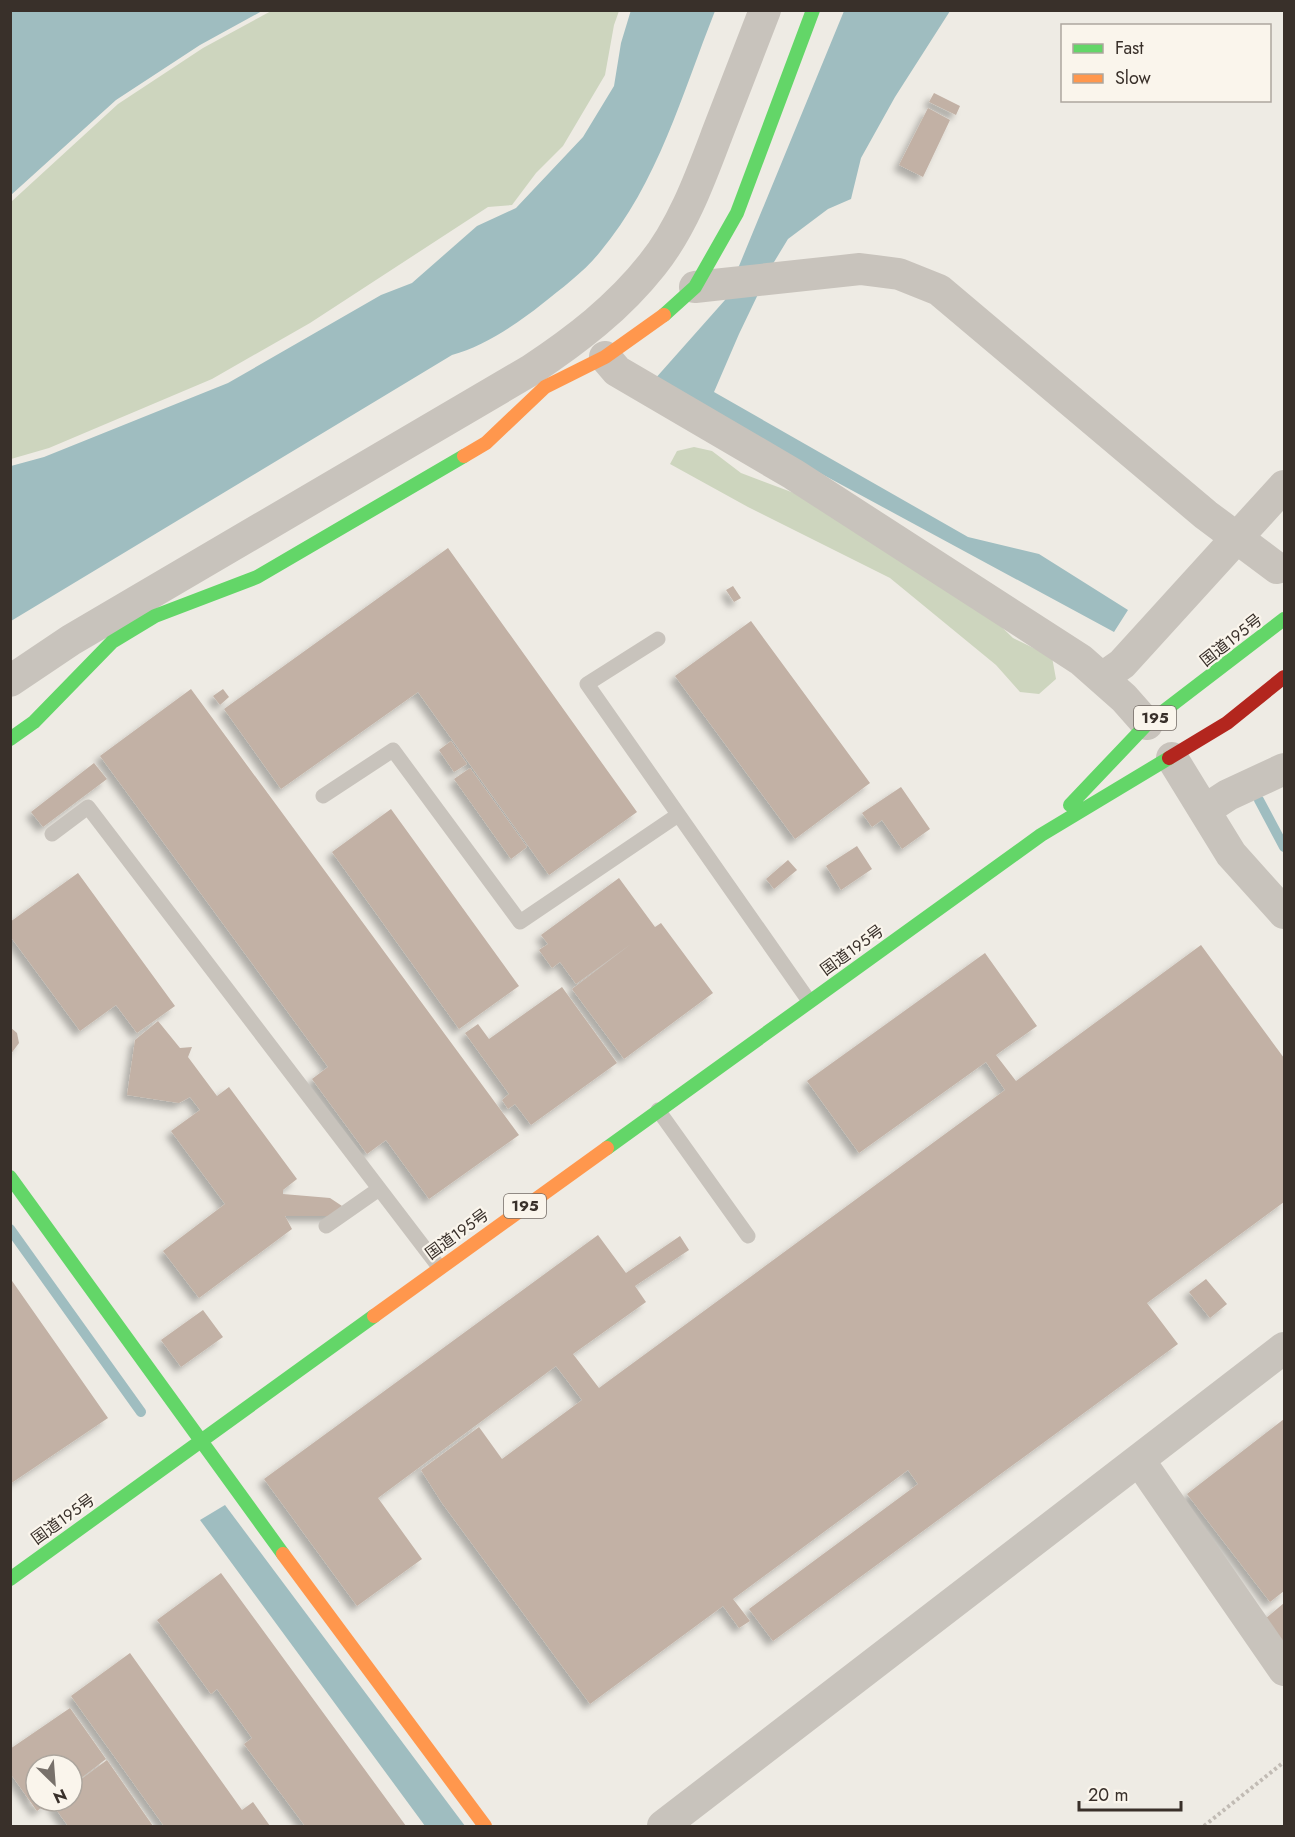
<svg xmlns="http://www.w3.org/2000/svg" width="1295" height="1837" font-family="Jost,'Noto Sans JP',sans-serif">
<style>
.green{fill:#cdd5be}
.water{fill:#9fbdc0}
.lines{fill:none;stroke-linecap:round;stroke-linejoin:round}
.stream{stroke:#9fbdc0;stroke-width:10}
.building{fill:#c2b1a5;filter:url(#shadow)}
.path{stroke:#c1bbb4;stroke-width:4;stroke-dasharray:3 3;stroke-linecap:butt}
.lane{stroke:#c8c3bc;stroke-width:15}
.street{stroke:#c8c3bc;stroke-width:32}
.fast{stroke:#63d668;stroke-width:14}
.slow{stroke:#ff974d;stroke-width:14}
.jam{stroke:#b3261e;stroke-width:14}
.labels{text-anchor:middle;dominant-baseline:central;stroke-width:4.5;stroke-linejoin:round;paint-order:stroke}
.shield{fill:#faf5ec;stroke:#736b64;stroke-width:1.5}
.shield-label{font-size:15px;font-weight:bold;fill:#39302a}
.street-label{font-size:16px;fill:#39302a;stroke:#faf5ec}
</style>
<defs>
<filter id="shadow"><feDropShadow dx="-5.5" dy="5.5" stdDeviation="3" flood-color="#0004"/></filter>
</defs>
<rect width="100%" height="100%" fill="#eeebe4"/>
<path class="green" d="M 273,10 L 619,11 L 614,25 L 605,75 L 563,146 L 536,173 L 512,205 L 488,207 L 310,323 L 212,379 L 49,448 L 11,459 L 11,202 L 118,104 L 203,48 Z
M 694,447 L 712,451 L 741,473 L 794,493 L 985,611 L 1013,638 L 1052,657 L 1056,679 L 1039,694 L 1020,692 L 996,665 L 890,578 L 748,507 L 670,464 L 677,451 Z"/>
<path class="water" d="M 11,10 L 262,10 L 262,11 L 200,45 L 116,100 L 11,195 Z
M 631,10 L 715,11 C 682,94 658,183 600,252 C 584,272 562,288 542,304 C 517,324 483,347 452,355 L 11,621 L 11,466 L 44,457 L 228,383 L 381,295 L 412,283 L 477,226 L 516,208 L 583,137 L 614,86 L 621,43 Z
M 844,11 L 950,11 L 895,97 L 861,158 L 851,199 L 828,209 L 788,239 L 771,267 L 739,334 L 714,392 L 968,537 L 1039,554 L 1128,610 L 1114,632 L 742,431 L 654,380 L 725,300 Z
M 225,1505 L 465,1826 L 425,1826 L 200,1520 Z"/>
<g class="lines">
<path class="stream" d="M 1259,800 L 1284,847
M 10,1229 L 141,1412"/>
</g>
<path class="building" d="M 934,93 L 960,106 L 956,115 L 929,102 Z
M 928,108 L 950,120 L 923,177 L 899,165 Z
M 448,548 L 637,812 L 549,875 L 418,692 L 281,789 L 224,709 Z
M 733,586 L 741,598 L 734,602 L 726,590 Z
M 751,621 L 870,783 L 795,839 L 675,676 Z
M 191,689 L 519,1135 L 429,1199 L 386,1140 L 367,1154 L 312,1079 L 328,1067 L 100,756 Z
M 223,689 L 229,697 L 220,705 L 213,696 Z
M 451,741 L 467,764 L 454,772 L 439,750 Z
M 94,763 L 107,779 L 43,827 L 31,812 Z
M 470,768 L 527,847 L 511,859 L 454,779 Z
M 901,787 L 930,829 L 902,849 L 882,820 L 872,827 L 862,813 Z
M 391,809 L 519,986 L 459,1029 L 332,852 Z
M 857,846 L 872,869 L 841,890 L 826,866 Z
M 788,860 L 797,870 L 774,889 L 766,879 Z
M 78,873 L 175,1006 L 137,1033 L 116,1005 L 80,1031 L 10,936 L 10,922 Z
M 619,878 L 655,927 L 661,923 L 713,993 L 624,1059 L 572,989 L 631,944 L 576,984 L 560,962 L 552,968 L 539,950 L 548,944 L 541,935 Z
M 1201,945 L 1284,1058 L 1284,1202 L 1147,1303 L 1178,1344 L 773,1641 L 749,1609 L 918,1484 L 908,1470 L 733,1599 L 750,1621 L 739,1628 L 723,1606 L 590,1704 L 442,1503 L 421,1470 L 479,1427 L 502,1459 L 582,1400 L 556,1366 L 378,1498 L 422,1559 L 357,1606 L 264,1479 L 598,1235 L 626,1273 L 680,1236 L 689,1250 L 635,1286 L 646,1302 L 573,1354 L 599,1388 L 1005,1090 L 986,1062 L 859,1153 L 807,1081 L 985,953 L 1037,1026 L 996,1055 L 1016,1081 Z
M 562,987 L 617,1063 L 531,1125 L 515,1104 L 508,1109 L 502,1100 L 509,1094 L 465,1033 L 478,1024 L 489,1039 Z
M 158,1021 L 180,1048 L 192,1047 L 188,1057 L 217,1096 L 229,1087 L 297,1179 L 283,1190 L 283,1194 L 330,1198 L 342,1206 L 332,1216 L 285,1216 L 292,1229 L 199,1298 L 163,1251 L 225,1204 L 171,1131 L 200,1110 L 190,1097 L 179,1103 L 127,1095 L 135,1040 Z
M 10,1027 L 17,1033 L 19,1043 L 10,1055 Z
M 10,1278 L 108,1418 L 10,1484 Z
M 1206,1279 L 1227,1304 L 1210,1318 L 1189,1292 Z
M 203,1310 L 223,1337 L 181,1367 L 161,1340 Z
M 1284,1419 L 1284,1591 L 1270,1602 L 1187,1494 Z
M 221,1573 L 406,1826 L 305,1826 L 244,1744 L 252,1738 L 217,1689 L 211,1694 L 157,1620 Z
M 1284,1603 L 1284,1644 L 1265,1619 Z
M 130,1653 L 242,1810 L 253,1802 L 270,1826 L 164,1826 L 71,1696 Z
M 70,1708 L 106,1759 L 72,1785 L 72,1765 L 36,1765 L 36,1801 L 72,1801 L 72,1786 L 107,1760 L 153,1826 L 68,1826 L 50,1801 L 37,1811 L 10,1773 L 10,1749 Z"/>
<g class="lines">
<path class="path" d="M 1204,1826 L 1284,1762"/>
<path class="lane" d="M 658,639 L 587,684 L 809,1001
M 323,796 L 393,750 L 520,922 L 678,815
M 52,834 L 88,807 L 439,1267
M 658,1110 L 748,1236
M 326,1226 L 379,1189"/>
<path class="street" d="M 695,287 L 860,269 L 899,274 L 939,290 L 1206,515 L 1277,568
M 605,357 L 617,371 L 793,474 L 1081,660 L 1124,698 L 1147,724
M 1102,678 L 1122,664 L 1284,486
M 10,681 L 71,640 L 531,370 C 576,340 618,308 652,265 C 682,228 700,179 717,134 C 733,93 749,52 765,10
M 1172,758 L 1231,854 L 1284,913
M 1205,810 L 1228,795 L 1284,769
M 1139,1460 L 1284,1670
M 663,1826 L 1284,1348"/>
<path class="fast" d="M 664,315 L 695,287 L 737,213 L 813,10
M 10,739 L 34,722 L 112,642 L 155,616 L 257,577 L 464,456
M 1070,805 L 1147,724 L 1284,619
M 607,1148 L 1041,835 L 1169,758
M 10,1177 L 283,1554
M 10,1579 L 374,1316"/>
<path class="slow" d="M 464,456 L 486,443 L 545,387 L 605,357 L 664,315
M 374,1316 L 607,1148
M 283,1554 L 485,1826"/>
<path class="jam" d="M 1169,758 L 1227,723 L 1284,677"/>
</g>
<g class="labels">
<g class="shield">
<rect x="1134" y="706" width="42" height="24" rx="4.5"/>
<rect x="504" y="1194" width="42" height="24" rx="4.5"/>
</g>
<g class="shield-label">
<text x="1155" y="718">195</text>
<text x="525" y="1206">195</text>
</g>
<g class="street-label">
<text transform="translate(1231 640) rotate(-38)">国道195号</text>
<text transform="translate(852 950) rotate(-36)">国道195号</text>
<text transform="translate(457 1234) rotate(-36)">国道195号</text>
<text transform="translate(63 1519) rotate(-36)">国道195号</text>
</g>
</g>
<rect width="1295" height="1837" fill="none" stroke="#39302a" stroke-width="24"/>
<rect x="1061" y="24" width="210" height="78" fill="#faf5ec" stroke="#ada69e" stroke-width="1.5"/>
<rect x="1073" y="44" width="30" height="9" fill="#63d668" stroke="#ada69e" stroke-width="1.5"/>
<text x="1115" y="54" font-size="18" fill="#39302a">Fast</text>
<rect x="1073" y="74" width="30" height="9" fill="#ff974d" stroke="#ada69e" stroke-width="1.5"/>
<text x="1115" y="84" font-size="18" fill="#39302a">Slow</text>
<g transform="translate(54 1783) rotate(155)"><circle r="28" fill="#faf5ec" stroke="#ada69e" stroke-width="1.5"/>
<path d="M0-4.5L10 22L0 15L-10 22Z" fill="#78716b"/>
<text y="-9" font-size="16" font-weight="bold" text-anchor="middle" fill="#39302a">N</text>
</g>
<path d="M1079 1801v9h102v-9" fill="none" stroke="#39302a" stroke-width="3"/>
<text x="1088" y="1801" font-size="18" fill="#39302a" stroke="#faf5ec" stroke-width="4.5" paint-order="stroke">20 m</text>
</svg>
